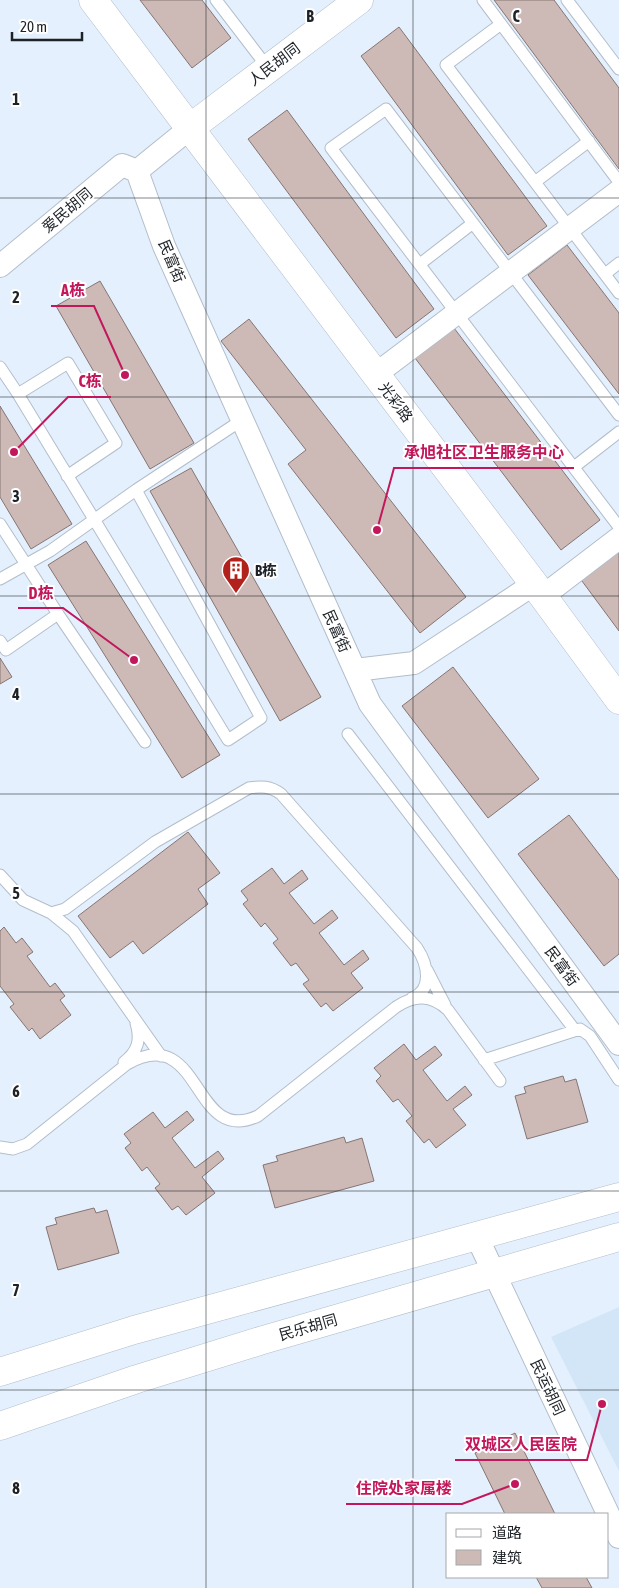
<svg xmlns="http://www.w3.org/2000/svg" width="619" height="1588" font-family="'Asap Condensed','Noto Sans SC',sans-serif">
<style>
.built{fill:#d3e6f8}
.building{fill:#cdbab7;stroke:#867572}
.lines{fill:none;stroke-linecap:round;stroke-linejoin:round}
.lane-casing{stroke:#b2beca;stroke-width:13}
.street-casing{stroke:#b2beca;stroke-width:24}
.secondary-casing{stroke:#b2beca;stroke-width:29}
.lane{stroke:#fff;stroke-width:11}
.street{stroke:#fff;stroke-width:22}
.secondary{stroke:#fff;stroke-width:28}
.grid{fill:none;stroke:#1d2227;stroke-width:1;stroke-opacity:0.55}
.labels{text-anchor:middle;dominant-baseline:central;stroke-width:4;stroke-linejoin:round;paint-order:stroke}
.street-label{font-size:15px;fill:#1d2227;stroke:#fff}
.poi-label{font-size:15px;font-weight:bold;fill:#1d2227;stroke:#fff;text-anchor:start}
.grid-label{font-size:16px;text-anchor:middle;font-weight:bold;fill:#1d2227;stroke:#fff;stroke-width:4;stroke-linejoin:round;paint-order:stroke}
.leader{fill:none;stroke:#c2185b;stroke-width:2}
.callout-dot{fill:#c2185b;stroke:#fff;stroke-width:2}
.callout-label{font-size:16px;text-anchor:middle;font-weight:bold;fill:#c2185b;stroke:#fff;stroke-width:4;stroke-linejoin:round;paint-order:stroke}
</style>
<rect width="100%" height="100%" fill="#e4f0fd"/>
<path class="built" d="M 619,1307 L 619,1471 L 551,1337 Z"/>
<path class="building" d="M 140,0 L 202,0 L 231,38 L 192,68 Z
M 494,0 L 554,0 L 619,88 L 619,169 Z
M 399,27 L 547,226 L 508,255 L 361,56 Z
M 287,110 L 434,309 L 396,338 L 248,139 Z
M 567,245 L 619,313 L 619,394 L 528,275 Z
M 100,281 L 194,443 L 150,469 L 56,306 Z
M 249,319 L 466,597 L 420,633 L 288,464 L 306,450 L 221,341 Z
M 454,328 L 600,520 L 561,550 L 415,358 Z
M 0,406 L 72,524 L 31,549 L 0,497 Z
M 191,468 L 321,697 L 280,721 L 150,491 Z
M 86,541 L 220,755 L 182,778 L 48,565 Z
M 619,551 L 619,631 L 579,577 Z
M 0,658 L 12,677 L 0,684 Z
M 453,667 L 539,779 L 488,818 L 402,706 Z
M 569,815 L 619,880 L 619,954 L 604,966 L 518,854 Z
M 188,832 L 220,873 L 198,889 L 208,904 L 143,954 L 133,941 L 110,958 L 78,916 Z
M 272,868 L 284,884 L 302,870 L 308,879 L 289,893 L 314,924 L 332,910 L 338,918 L 319,933 L 344,965 L 363,950 L 369,959 L 351,973 L 363,988 L 333,1011 L 326,1003 L 321,1007 L 303,984 L 309,980 L 296,963 L 291,966 L 273,943 L 278,939 L 265,923 L 261,927 L 243,904 L 248,900 L 241,891 Z
M 4,927 L 16,943 L 22,938 L 33,952 L 27,956 L 50,987 L 55,983 L 65,996 L 60,1000 L 71,1015 L 40,1039 L 32,1028 L 29,1031 L 10,1007 L 14,1004 L 0,986 L 0,931 Z
M 404,1044 L 416,1060 L 435,1046 L 442,1055 L 423,1070 L 447,1101 L 465,1086 L 472,1095 L 453,1109 L 466,1125 L 436,1148 L 429,1139 L 424,1143 L 406,1121 L 412,1116 L 398,1099 L 393,1102 L 376,1081 L 381,1076 L 374,1068 Z
M 563,1076 L 565,1082 L 576,1079 L 588,1122 L 527,1139 L 515,1096 L 526,1093 L 524,1087 Z
M 187,1111 L 194,1120 L 172,1138 L 195,1168 L 218,1151 L 224,1159 L 202,1177 L 215,1193 L 186,1215 L 178,1206 L 172,1210 L 155,1188 L 160,1184 L 147,1167 L 142,1171 L 125,1148 L 131,1143 L 124,1134 L 153,1112 L 165,1128 Z
M 344,1137 L 346,1143 L 362,1138 L 374,1181 L 275,1208 L 263,1165 L 278,1161 L 276,1156 Z
M 94,1208 L 96,1213 L 107,1210 L 119,1253 L 58,1270 L 46,1227 L 57,1224 L 55,1218 Z
M 515,1433 L 555,1514 L 505,1514 L 475,1453 Z
M 536,1577 L 586,1577 L 592,1588 L 542,1588 Z"/>
<g class="lines">
<g class="lane-casing">
<path id="lane" d="M 216,0 L 268,68
M 483,0 L 619,182
M 567,0 L 619,69
M 501,24 L 446,65 L 619,293
M 535,182 L 589,141
M 420,264 L 473,223
M 605,274 L 619,263
M 0,367 L 18,394
M 619,415 L 386,109 L 331,148 L 619,527
M 574,467 L 619,432
M 67,476 L 116,443 L 68,363 L 18,394 L 228,740 L 261,718 L 136,490
M 0,524 L 58,614 L 6,650 L 0,641
M 0,579 L 50,551 L 136,490 L 242,420
M 58,614 L 145,742
M 348,734 L 574,1029
M 0,875 L 23,900 L 51,913 L 73,931 L 161,1056
M 51,913 L 65,909 L 155,842 L 249,788 C 262,786 270,786 281,794 L 417,948 C 427,963 434,990 412,998
M 427,970 L 445,1005
M 484,1060 L 580,1029 L 590,1036 L 619,1080
M 124,1062 C 138,1051 141,1040 136,1023
M 0,1147 L 13,1149 L 27,1144 L 127,1064 C 203,1021 191,1147 258,1116 L 396,1007 C 414,995 431,994 448,1010 L 500,1081"/>
</g>
<g class="street-casing">
<path id="street" d="M 137,171 L 164,246 L 370,704 L 619,1044
M 137,171 L 190,128
M 0,266 L 122,165 L 137,171
M 376,374 L 619,191
M 543,596 L 619,538
M 355,670 L 414,663 L 534,584
M 477,1237 L 619,1537"/>
</g>
<g class="secondary-casing">
<path id="secondary" d="M 93,0 L 534,584 L 619,700
M 190,128 L 359,0
M 0,1372 L 134,1330 L 619,1197
M 0,1426 L 137,1379 L 263,1340 L 619,1237"/>
</g>
<use href="#lane" class="lane"/>
<use href="#street" class="street"/>
<use href="#secondary" class="secondary"/>
</g>
<path class="grid" d="M 206,0 L 206,1588M 413,0 L 413,1588M 0,198 L 619,198M 0,397 L 619,397M 0,596 L 619,596M 0,794 L 619,794M 0,992 L 619,992M 0,1191 L 619,1191M 0,1390 L 619,1390"/>
<defs>
<g id="building-pin" transform="scale(1.4375)"><path d="M0 17L-7.5 6A9.5 9.5 0 1 1 7.5 6Z" fill="#b2221d" stroke="#fff"/><path d="M-4-6H4V6H1V3H-1V6H-4ZM-2.5-4.3h1.7v1.8h-1.7ZM.8-4.3h1.7v1.8H.8ZM-2.5-1h1.7V.8h-1.7ZM.8-1h1.7V.8H.8Z" fill="#fff"/></g>
</defs>
<g fill-rule="evenodd">
<use href="#building-pin" x="236" y="570"/>
</g>
<g class="labels">
<g class="street-label">
<text transform="translate(274 64) rotate(-37)">人民胡同</text>
<text transform="translate(67 210) rotate(-40)">爱民胡同</text>
<text transform="translate(172 261) rotate(67)">民富街</text>
<text transform="translate(396 402) rotate(53)">光彩路</text>
<text transform="translate(337 631) rotate(66)">民富街</text>
<text transform="translate(562 966) rotate(54)">民富街</text>
<text transform="translate(308 1327) rotate(-16)">民乐胡同</text>
<text transform="translate(548 1387) rotate(65)">民运胡同</text>
</g>
<g class="poi-label">
<text x="255" y="570">B栋</text>
</g>
</g>
<g class="grid-label">
<text x="310" y="22">B</text>
<text x="516" y="22">C</text>
<text x="16" y="105">1</text>
<text x="16" y="303">2</text>
<text x="16" y="502">3</text>
<text x="16" y="700">4</text>
<text x="16" y="899">5</text>
<text x="16" y="1097">6</text>
<text x="16" y="1296">7</text>
<text x="16" y="1494">8</text>
</g>
<path class="leader" d="M125 375L94 306H51M14 452L68 397H111M377 530L394 468H574M134 660L63 608H18M602 1404L587 1460H455M515 1484L462 1504H346"/>
<g class="callout-dot">
<circle cx="125" cy="375" r="5"/>
<circle cx="14" cy="452" r="5"/>
<circle cx="377" cy="530" r="5"/>
<circle cx="134" cy="660" r="5"/>
<circle cx="602" cy="1404" r="5"/>
<circle cx="515" cy="1484" r="5"/>
</g>
<g class="callout-label">
<text x="73" y="296">A栋</text>
<text x="90" y="387">C栋</text>
<text x="484" y="458">承旭社区卫生服务中心</text>
<text x="41" y="599">D栋</text>
<text x="521" y="1450">双城区人民医院</text>
<text x="404" y="1494">住院处家属楼</text>
</g>
<rect x="446" y="1513" width="162" height="65" fill="#ffffff" stroke="#a5a7a9"/>
<rect x="456" y="1529" width="25" height="8" fill="#ffffff" stroke="#a5a7a9"/>
<text x="492" y="1538" font-size="15" fill="#1d2227">道路</text>
<rect x="456" y="1550" width="25" height="15" fill="#cdbab7" stroke="#a5a7a9"/>
<text x="492" y="1563" font-size="15" fill="#1d2227">建筑</text>
<path d="M12 32v8h70v-8" fill="none" stroke="#1d2227" stroke-width="2.5"/>
<text x="20" y="32" font-size="15" fill="#1d2227" stroke="#ffffff" stroke-width="4" paint-order="stroke">20 m</text>
</svg>
